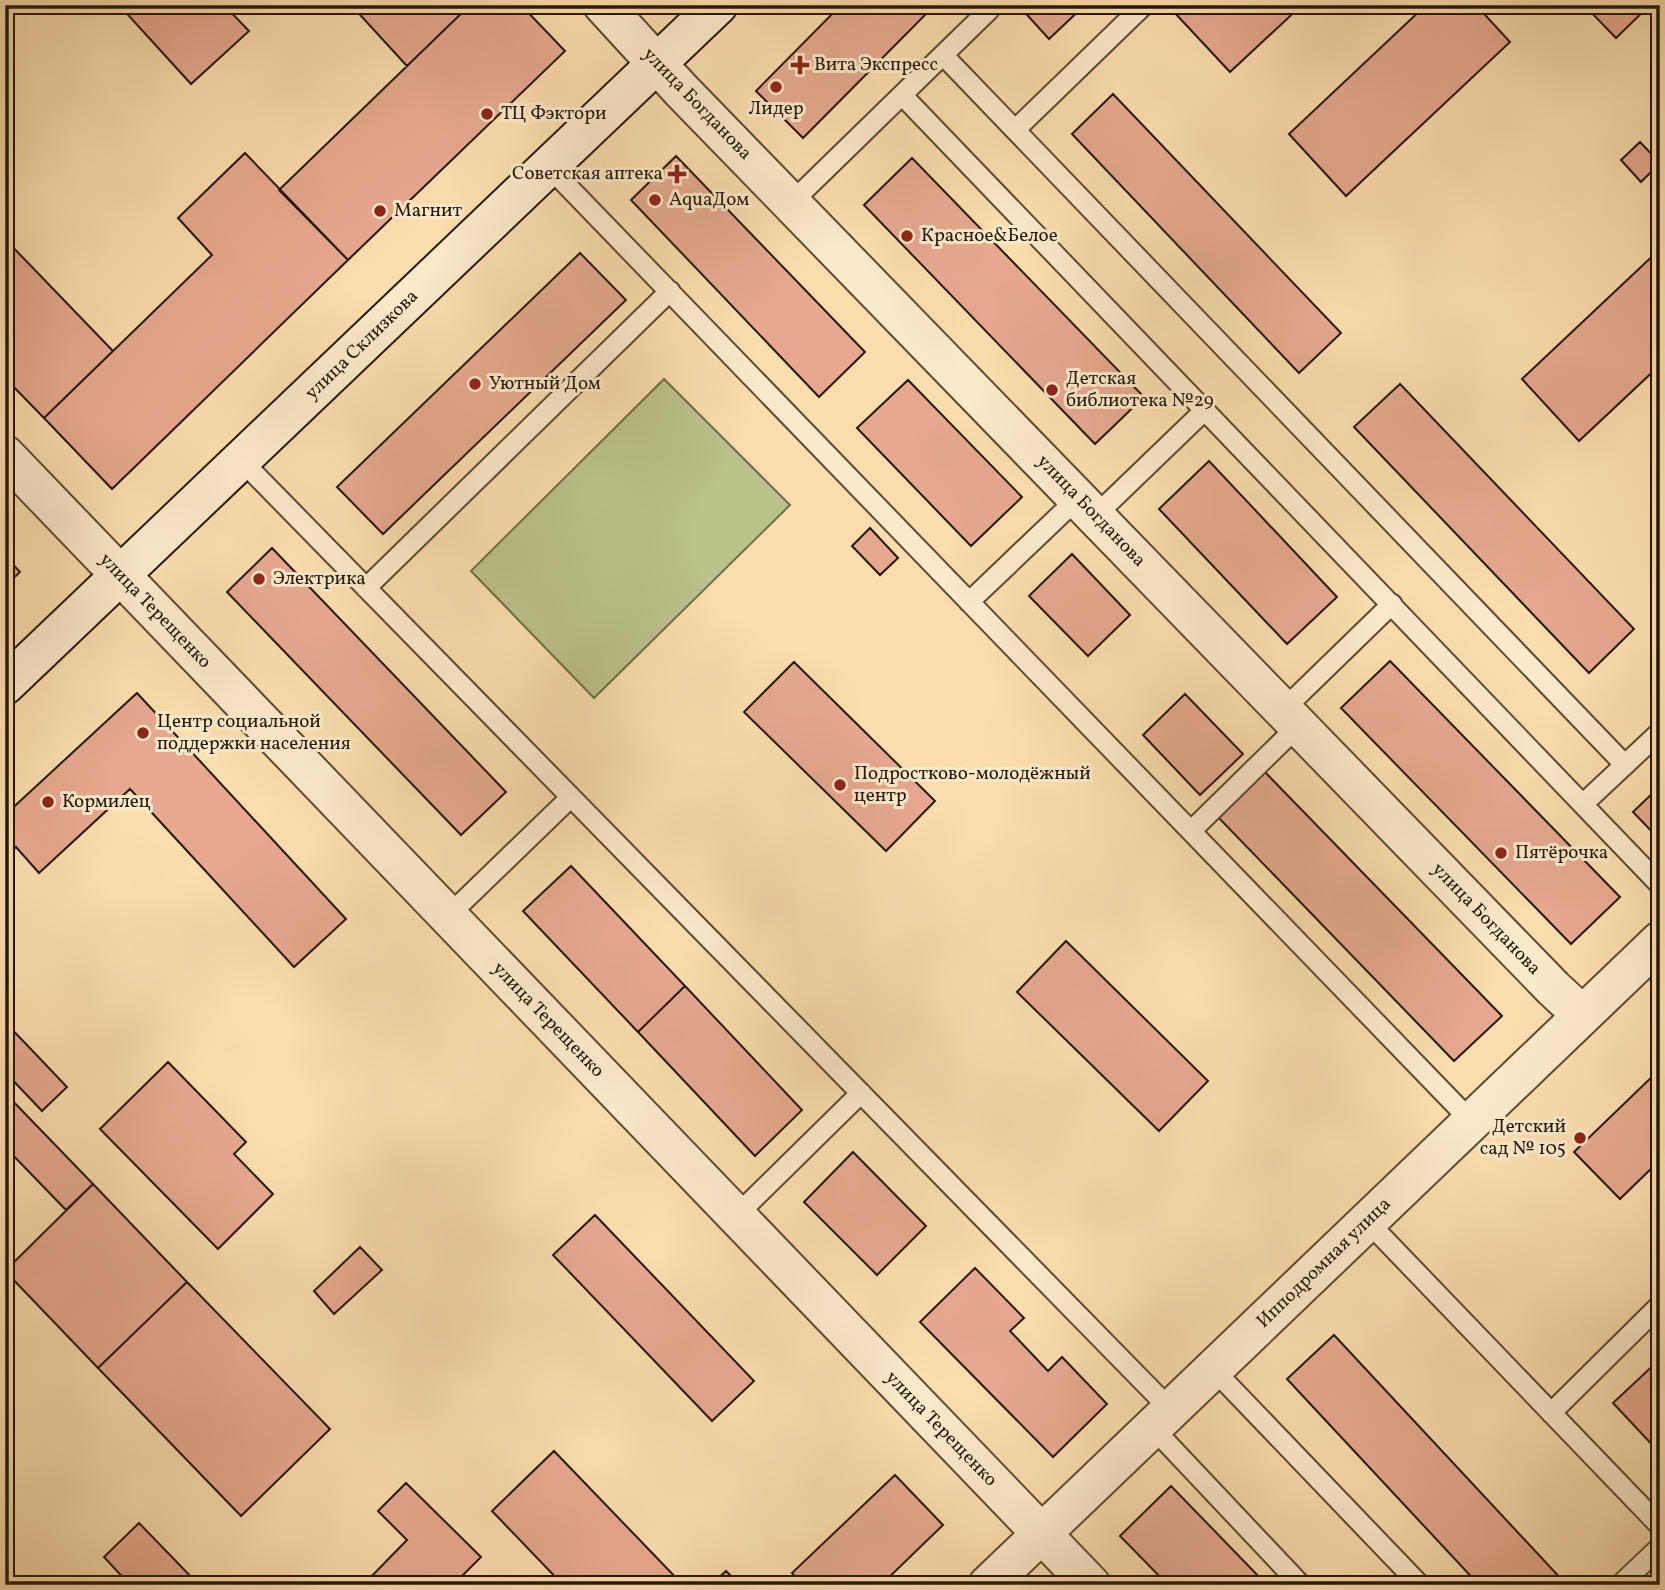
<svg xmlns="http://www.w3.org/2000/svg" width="1665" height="1590" font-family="Vollkorn,serif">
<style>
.green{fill:#bbc28c;stroke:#706d4a;stroke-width:2}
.building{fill:#e6a990;stroke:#241809;stroke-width:2}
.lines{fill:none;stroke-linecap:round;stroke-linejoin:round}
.lane-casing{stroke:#5a4932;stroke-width:23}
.street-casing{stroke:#5a4932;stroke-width:42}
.secondary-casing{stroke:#241809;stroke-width:42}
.lane{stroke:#fce9ca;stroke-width:19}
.street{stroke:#fce9ca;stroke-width:38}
.secondary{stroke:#fce9ca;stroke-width:38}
.poi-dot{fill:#8f2418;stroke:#fce9ca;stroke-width:2.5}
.labels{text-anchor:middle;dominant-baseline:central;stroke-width:6;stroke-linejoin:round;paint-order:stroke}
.poi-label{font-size:19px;fill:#241809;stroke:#fce9ca;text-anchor:start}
.street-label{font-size:19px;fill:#241809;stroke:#fce9ca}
</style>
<rect width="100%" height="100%" fill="#fbddae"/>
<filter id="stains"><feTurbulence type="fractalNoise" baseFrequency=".00286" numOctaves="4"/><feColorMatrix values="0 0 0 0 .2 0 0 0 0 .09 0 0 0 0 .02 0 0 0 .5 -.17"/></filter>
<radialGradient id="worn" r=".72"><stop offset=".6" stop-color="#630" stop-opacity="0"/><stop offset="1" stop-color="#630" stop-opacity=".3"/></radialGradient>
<path class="green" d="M 664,379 L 790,505 L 594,698 L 471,571 Z"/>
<path class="building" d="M 119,5 L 224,5 L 249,31 L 191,84 Z
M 351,5 L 470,5 L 407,66 Z
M 470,5 L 521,5 L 565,51 L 348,260 L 279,190 Z
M 841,5 L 919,5 L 927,13 L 803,138 L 756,91 Z
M 1018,5 L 1085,5 L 1049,39 Z
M 1179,5 L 1302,5 L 1230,72 L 1173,11 Z
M 1426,5 L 1476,5 L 1510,42 L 1346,196 L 1289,134 Z
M 1584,5 L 1650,5 L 1616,38 Z
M 1113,94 L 1341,333 L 1299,373 L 1072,134 Z
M 1640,142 L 1660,163 L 1641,182 L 1621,160 Z
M 245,153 L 348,260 L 112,489 L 44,418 L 212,255 L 178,218 Z
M 676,156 L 865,352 L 819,397 L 631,200 Z
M 912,158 L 1144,397 L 1095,444 L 864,205 Z
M 5,239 L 113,351 L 44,418 L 5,378 Z
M 1660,249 L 1660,365 L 1579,441 L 1522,379 Z
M 580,253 L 626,300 L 383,534 L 337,487 Z
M 908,380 L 1022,497 L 971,546 L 857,428 Z
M 1400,384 L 1634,629 L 1589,673 L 1354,427 Z
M 1209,461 L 1337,597 L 1287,644 L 1159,509 Z
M 870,528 L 898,558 L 880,575 L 852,546 Z
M 272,548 L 506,792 L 461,835 L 227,592 Z
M 1072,554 L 1130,615 L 1088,656 L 1029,596 Z
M 5,556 L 20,572 L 5,586 Z
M 1390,661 L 1620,897 L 1571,944 L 1341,708 Z
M 794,662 L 935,801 L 886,851 L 744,712 Z
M 137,693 L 346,919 L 294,967 L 130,789 L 39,873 L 16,847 L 5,857 L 5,815 Z
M 1185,694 L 1243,754 L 1200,795 L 1143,735 Z
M 1263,770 L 1502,1016 L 1454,1061 L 1217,816 Z
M 1660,786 L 1660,840 L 1633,812 Z
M 571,866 L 685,986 L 638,1032 L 523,911 Z
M 1066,941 L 1208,1081 L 1159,1131 L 1017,992 Z
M 685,986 L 802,1110 L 755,1156 L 638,1032 Z
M 5,1022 L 67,1087 L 42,1111 L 5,1072 Z
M 168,1062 L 246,1142 L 234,1154 L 273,1194 L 218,1249 L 100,1129 Z
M 1660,1069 L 1660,1160 L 1620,1199 L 1574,1152 Z
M 5,1093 L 93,1184 L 66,1210 L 5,1147 Z
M 853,1152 L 926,1226 L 877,1275 L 804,1202 Z
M 93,1184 L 187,1282 L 98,1368 L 5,1271 Z
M 595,1215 L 754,1381 L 712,1421 L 553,1255 Z
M 360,1247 L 382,1270 L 334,1314 L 314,1291 Z
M 975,1268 L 1024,1318 L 1010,1331 L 1048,1371 L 1062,1357 L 1107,1404 L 1053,1457 L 920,1322 Z
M 187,1282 L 330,1429 L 241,1516 L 98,1368 Z
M 1334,1335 L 1564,1582 L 1561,1585 L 1479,1585 L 1287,1379 Z
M 1660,1359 L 1660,1449 L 1658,1451 L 1613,1403 Z
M 554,1451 L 683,1585 L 563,1585 L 492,1511 Z
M 895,1475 L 943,1525 L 881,1585 L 803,1585 L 792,1573 Z
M 406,1483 L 481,1557 L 453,1585 L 363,1585 L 407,1540 L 378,1511 Z
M 1171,1486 L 1267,1585 L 1168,1585 L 1120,1536 Z
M 139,1523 L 199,1585 L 130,1585 L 104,1557 Z
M 726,1571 L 740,1585 L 711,1585 Z"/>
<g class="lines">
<g class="lane-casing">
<path id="lane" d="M 943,55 L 1625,765
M 902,95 L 1660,885
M 1015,130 L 1144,5
M 549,167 L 1471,1121
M 791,203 L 989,10 L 985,5
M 241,460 L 1170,1409
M 1095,516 L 1205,410
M 366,588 L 670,291
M 969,602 L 1078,498
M 1284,709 L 1392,604
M 1583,804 L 1660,732
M 1191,831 L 1299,725
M 448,916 L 571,797
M 736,1216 L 861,1093
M 1367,1221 L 1660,1526
M 1213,1369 L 1420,1585
M 1551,1413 L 1660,1305
M 1152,1427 L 1301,1585
M 1620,1585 L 1660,1547"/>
</g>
<g class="street-casing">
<path id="street" d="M 603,5 L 681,90 L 1553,988 L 1582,1015
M 5,455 L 1091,1585
M 988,1585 L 1660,941"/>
</g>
<g class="secondary-casing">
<path id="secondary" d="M 5,685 L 718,5"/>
</g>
<use href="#lane" class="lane"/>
<use href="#street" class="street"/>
<use href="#secondary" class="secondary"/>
</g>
<g class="poi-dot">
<path d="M796.5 54.5h7v7h7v7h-7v7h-7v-7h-7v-7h7z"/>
<circle cx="776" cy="87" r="7"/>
<circle cx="487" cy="114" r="7"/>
<path d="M673.5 163.5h7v7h7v7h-7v7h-7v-7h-7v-7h7z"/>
<circle cx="655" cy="200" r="7"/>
<circle cx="380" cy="211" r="7"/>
<circle cx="907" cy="236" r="7"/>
<circle cx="475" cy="384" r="7"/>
<circle cx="1052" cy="390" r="7"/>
<circle cx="259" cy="579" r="7"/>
<circle cx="143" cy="733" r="7"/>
<circle cx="840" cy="785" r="7"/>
<circle cx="48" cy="802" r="7"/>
<circle cx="1501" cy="853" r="7"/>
<circle cx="1580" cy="1138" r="7"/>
</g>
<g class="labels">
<g class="poi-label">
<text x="814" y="65">Вита Экспресс</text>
<text x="776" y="109" text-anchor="middle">Лидер</text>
<text x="501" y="114">ТЦ Фэктори</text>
<text x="663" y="174" text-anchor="end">Советская аптека</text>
<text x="669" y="200">AquaДом</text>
<text x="394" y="211">Магнит</text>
<text x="921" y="236">Красное&amp;Белое</text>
<text x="1066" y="379">Детская<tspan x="1066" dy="22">библиотека №29</tspan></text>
<text x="489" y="384">Уютный Дом</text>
<text x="273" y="579">Электрика</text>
<text x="157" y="722">Центр социальной<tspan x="157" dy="22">поддержки населения</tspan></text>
<text x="854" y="774">Подростково-молодёжный<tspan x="854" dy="22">центр</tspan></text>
<text x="62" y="802">Кормилец</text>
<text x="1515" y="853">Пятёрочка</text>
<text x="1566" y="1127" text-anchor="end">Детский<tspan x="1566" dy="22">сад № 105</tspan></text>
</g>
<g class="street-label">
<text transform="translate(697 104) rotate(46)">улица Богданова</text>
<text transform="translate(362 345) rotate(-44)">улица Склизкова</text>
<text transform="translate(1091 511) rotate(46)">улица Богданова</text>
<text transform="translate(155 611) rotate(46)">улица Терещенко</text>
<text transform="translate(1486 919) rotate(46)">улица Богданова</text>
<text transform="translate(548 1020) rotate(46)">улица Терещенко</text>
<text transform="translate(1324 1263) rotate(-44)">Ипподромная улица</text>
<text transform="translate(941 1429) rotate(46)">улица Терещенко</text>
</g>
</g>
<rect width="1665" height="1590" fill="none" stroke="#fbddae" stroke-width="28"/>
<rect x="7" y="7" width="1651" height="1576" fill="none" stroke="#241809" stroke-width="3.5"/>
<rect x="14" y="14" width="1637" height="1562" fill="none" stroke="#241809" stroke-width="2"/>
<rect width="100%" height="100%" filter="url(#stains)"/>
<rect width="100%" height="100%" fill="url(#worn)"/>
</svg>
